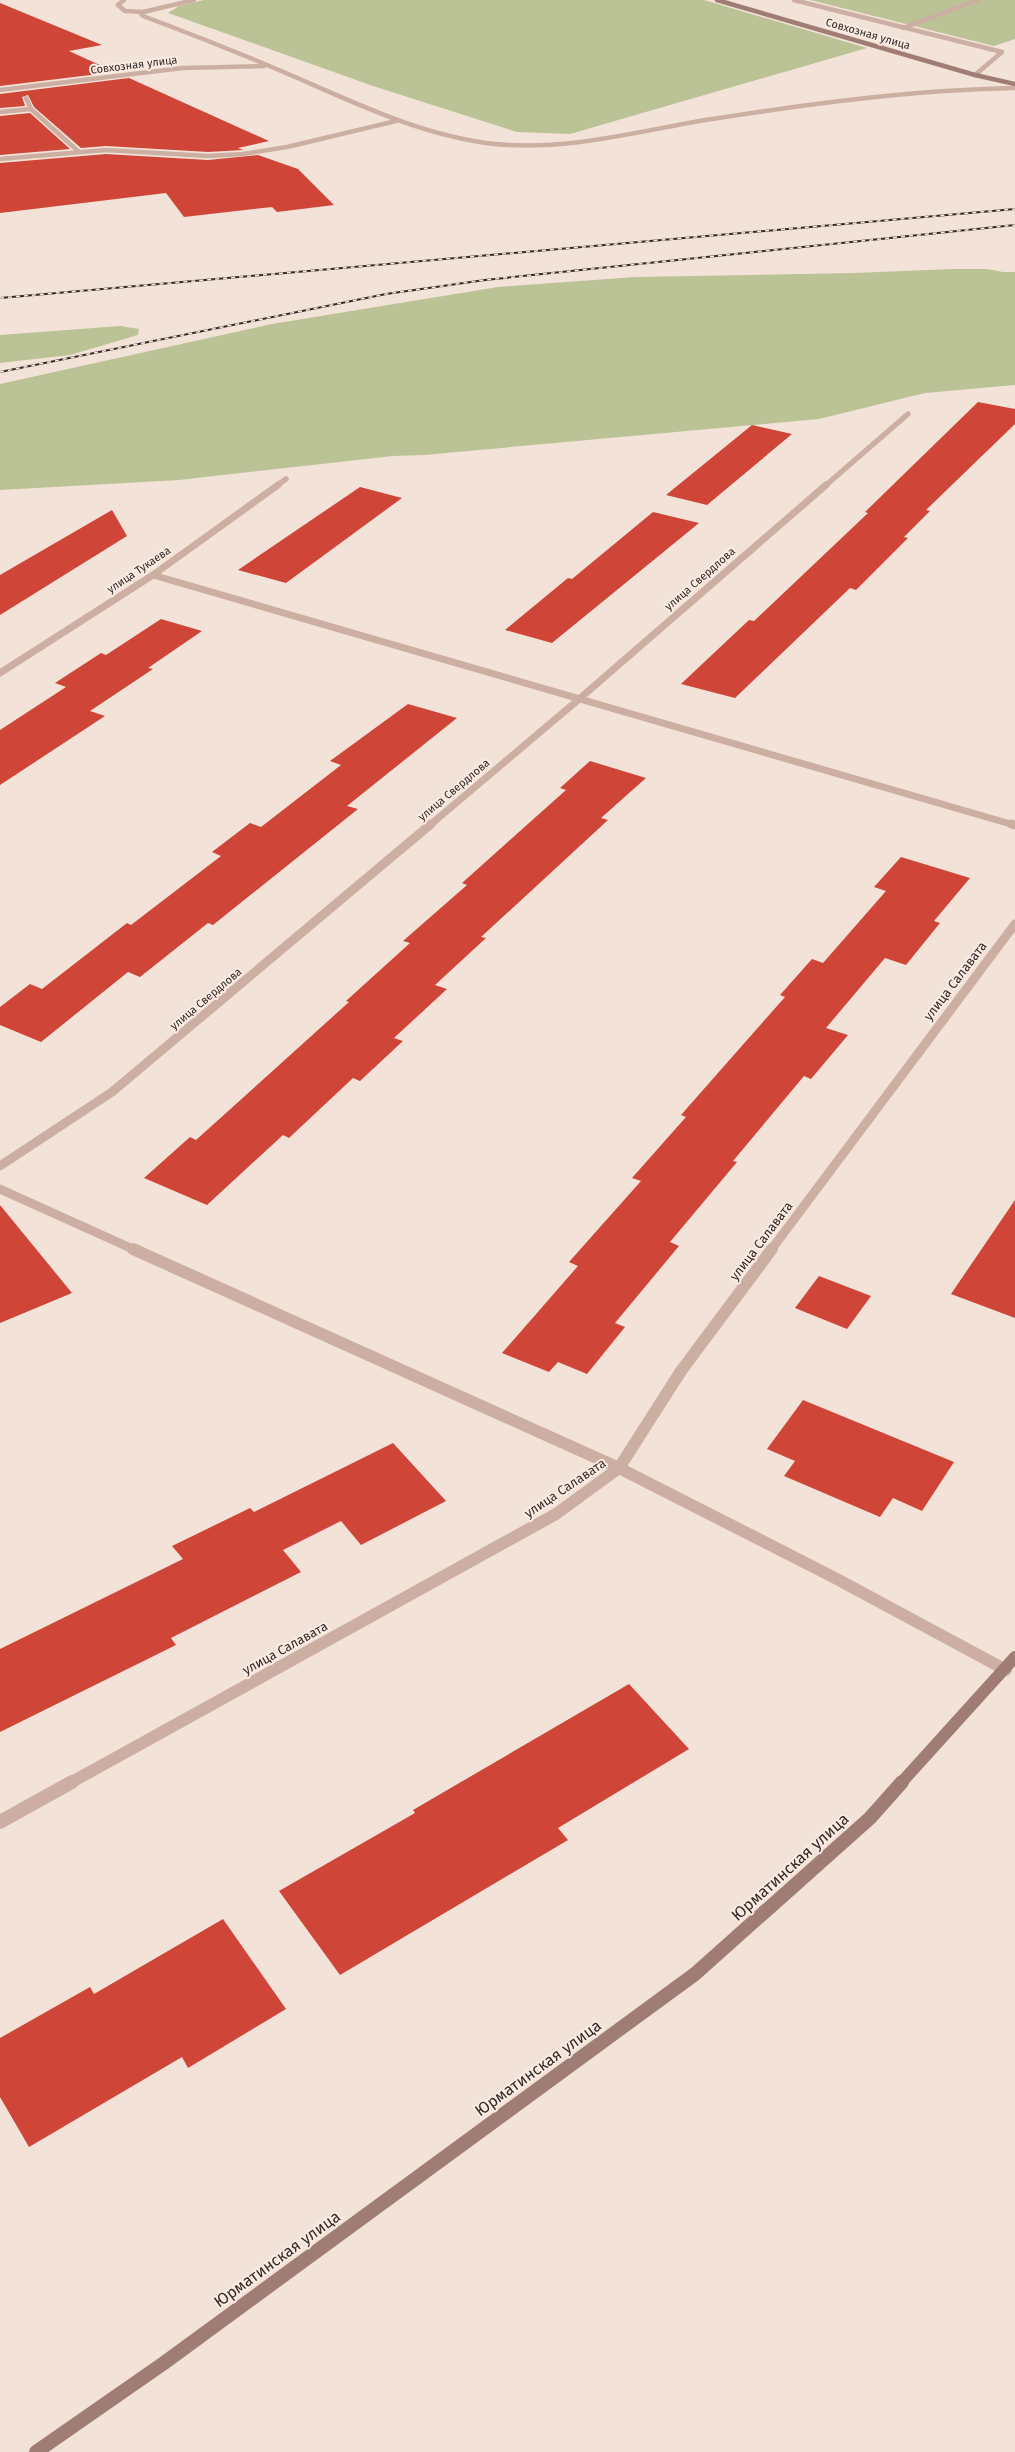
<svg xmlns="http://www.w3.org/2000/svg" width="1015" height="2452" font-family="'Fira Sans',sans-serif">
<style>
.green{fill:#bbc396}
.building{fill:#cf4639}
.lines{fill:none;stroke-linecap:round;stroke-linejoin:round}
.lane{stroke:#ccafa2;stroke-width:4.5}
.street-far4{stroke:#ccafa2;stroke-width:5.5}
.street-far3{stroke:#ccafa2;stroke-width:7}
.street-far2{stroke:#ccafa2;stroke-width:9}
.street-far1{stroke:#ccafa2;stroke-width:12}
.street{stroke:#ccafa2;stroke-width:14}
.secondary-far2{stroke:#9f7d74;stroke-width:4.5}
.secondary-far1{stroke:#9f7d74;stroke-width:12}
.secondary{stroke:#9f7d74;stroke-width:14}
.rail-casing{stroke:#362825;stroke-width:2}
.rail{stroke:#faece4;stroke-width:1.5;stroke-dasharray:4;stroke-linecap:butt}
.labels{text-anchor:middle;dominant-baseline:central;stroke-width:4;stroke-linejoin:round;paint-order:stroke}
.far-street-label{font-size:11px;fill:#362825;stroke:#faece4}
.street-label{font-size:13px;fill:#362825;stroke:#faece4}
.near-street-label{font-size:16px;fill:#362825;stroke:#faece4}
</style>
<rect width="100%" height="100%" fill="#f3e2d7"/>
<path class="green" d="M 204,0 L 704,0 L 867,48 L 570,134 L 517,132 L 373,86 L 168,13 L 179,6 Z
M 810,0 L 1015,0 L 1015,39 L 994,46 Z
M 953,269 L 987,269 L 1003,272 L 1015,272 L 1015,385 L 925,393 L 819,419 L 424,455 L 393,456 L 179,480 L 0,490 L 0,384 L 272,324 L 498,287 L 635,277 L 854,273 Z
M 120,326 L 139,329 L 138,335 L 70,355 L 0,363 L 0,335 Z"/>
<path class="building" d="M 0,3 L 102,45 L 69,51 L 115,72 L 0,86 Z
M 129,78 L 269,141 L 238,148 L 243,150 L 208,152 L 106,146 L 81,148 L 34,107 L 28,95 L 22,97 L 25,106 L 0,108 L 0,94 Z
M 30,113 L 70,149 L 0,155 L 0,116 Z
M 106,154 L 208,160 L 258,155 L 298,169 L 334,205 L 277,212 L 272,207 L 184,217 L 166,193 L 0,213 L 0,163 Z
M 978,402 L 1015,409 L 1015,424 L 926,510 L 930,511 L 904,537 L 908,538 L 856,590 L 850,588 L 735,698 L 681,684 L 749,620 L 754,621 L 868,513 L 865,512 Z
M 752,425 L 792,434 L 707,505 L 666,495 Z
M 360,487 L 402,498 L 286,583 L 238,570 Z
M 112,510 L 127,536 L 0,615 L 0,575 Z
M 653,512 L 699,523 L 552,643 L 505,630 L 568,578 L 572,579 Z
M 161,619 L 202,631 L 148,668 L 153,669 L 90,711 L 105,716 L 0,785 L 0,730 L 66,687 L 55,683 L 101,653 L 106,655 Z
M 408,704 L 457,718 L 347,806 L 358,809 L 213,925 L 208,923 L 140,977 L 128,972 L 41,1042 L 0,1025 L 0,1007 L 30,984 L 42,989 L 127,923 L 131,925 L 221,856 L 212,852 L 250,823 L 261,827 L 341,765 L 330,761 Z
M 590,761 L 646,778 L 601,818 L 608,820 L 481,937 L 486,938 L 435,985 L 447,989 L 394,1038 L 403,1041 L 360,1081 L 353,1078 L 289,1138 L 283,1135 L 207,1205 L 144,1178 L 190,1137 L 196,1140 L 349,1002 L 346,1001 L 410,943 L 403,941 L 467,885 L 462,883 L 566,790 L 560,788 Z
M 901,857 L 970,878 L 934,921 L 940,923 L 906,965 L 885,958 L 826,1028 L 848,1035 L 811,1079 L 804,1076 L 733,1161 L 737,1162 L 670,1242 L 679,1246 L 615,1323 L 625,1327 L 587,1374 L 558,1362 L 549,1372 L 502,1353 L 578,1266 L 569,1262 L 641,1181 L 632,1178 L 686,1117 L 681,1115 L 785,997 L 780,995 L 812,959 L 823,963 L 886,891 L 874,887 Z
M 1015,1200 L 1015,1318 L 951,1294 Z
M 0,1205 L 72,1293 L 0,1323 Z
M 819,1276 L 871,1296 L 847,1329 L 795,1308 Z
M 803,1400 L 954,1462 L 922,1511 L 893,1498 L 880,1517 L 784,1476 L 795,1461 L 767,1449 Z
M 393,1443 L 446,1501 L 361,1545 L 341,1521 L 283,1550 L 301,1572 L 171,1638 L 176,1645 L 0,1732 L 0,1649 L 183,1559 L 172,1546 L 250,1508 L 254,1512 Z
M 629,1684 L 689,1749 L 558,1828 L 568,1840 L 340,1975 L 279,1891 L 415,1813 L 413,1810 Z
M 223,1919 L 286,2009 L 188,2068 L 182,2057 L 29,2147 L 0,2097 L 0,2038 L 90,1987 L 94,1994 Z"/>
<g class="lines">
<path class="lane" d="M 124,0 L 118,5 L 125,11 L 143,12 L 141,14 L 143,16 C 191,34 239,53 286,73 C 353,102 421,136 495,144 C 566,151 635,132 705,120 C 808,104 911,90 1015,88
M 794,0 L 1002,52 L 975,75
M 143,12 L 194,0
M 903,28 L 978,0
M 0,90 L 183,68 L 264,66
M 26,98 L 31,109 L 78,151
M 0,112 L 31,109
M 0,159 L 106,150 L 208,156 L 243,154 L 287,147 L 396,121"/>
<path class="street-far4" d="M 276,486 L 286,479
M 825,486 L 908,414"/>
<path class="street-far3" d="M 153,575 L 1014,825
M 0,673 L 153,575 L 278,485
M 430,825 L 578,700 L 826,485"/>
<path class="street-far2" d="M 1011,824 L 1015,825
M 0,1166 L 112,1092 L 431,824
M 0,1189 L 135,1250
M 771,1250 L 1015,924"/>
<path class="street-far1" d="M 133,1249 L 619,1468 L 835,1578 L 1006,1670
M 70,1783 L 556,1514 L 619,1468 L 681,1371 L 772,1249"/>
<path class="street" d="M 0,1822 L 72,1782"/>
<path class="secondary-far2" d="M 717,0 L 975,75 L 1015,84"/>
<path class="secondary-far1" d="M 901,1783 L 1015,1657"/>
<path class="secondary" d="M 36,2452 L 164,2363 L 695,1974 L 870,1818 L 902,1782"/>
<g class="rail-casing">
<path id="rail" d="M 0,298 L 1015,209
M 0,372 L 386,294 L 485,280 L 1015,225"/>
</g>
<use href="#rail" class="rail"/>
</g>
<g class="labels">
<g class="far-street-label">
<text transform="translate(868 34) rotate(16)">Совхозная улица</text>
<text transform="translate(134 65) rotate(-7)">Совхозная улица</text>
<text transform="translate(139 570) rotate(-34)">улица Тукаева</text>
<text transform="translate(700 579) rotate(-41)">улица Свердлова</text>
<text transform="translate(454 790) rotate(-40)">улица Свердлова</text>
<text transform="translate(206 999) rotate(-40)">улица Свердлова</text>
</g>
<g class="street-label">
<text transform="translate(955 981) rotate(-53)">улица Салавата</text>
<text transform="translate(761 1241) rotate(-53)">улица Салавата</text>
<text transform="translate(565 1488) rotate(-34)">улица Салавата</text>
<text transform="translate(285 1648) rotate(-29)">улица Салавата</text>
</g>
<g class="near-street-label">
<text transform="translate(790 1867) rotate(-42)">Юрматинская улица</text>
<text transform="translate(538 2068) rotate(-36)">Юрматинская улица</text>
<text transform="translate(277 2259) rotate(-36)">Юрматинская улица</text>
</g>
</g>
</svg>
